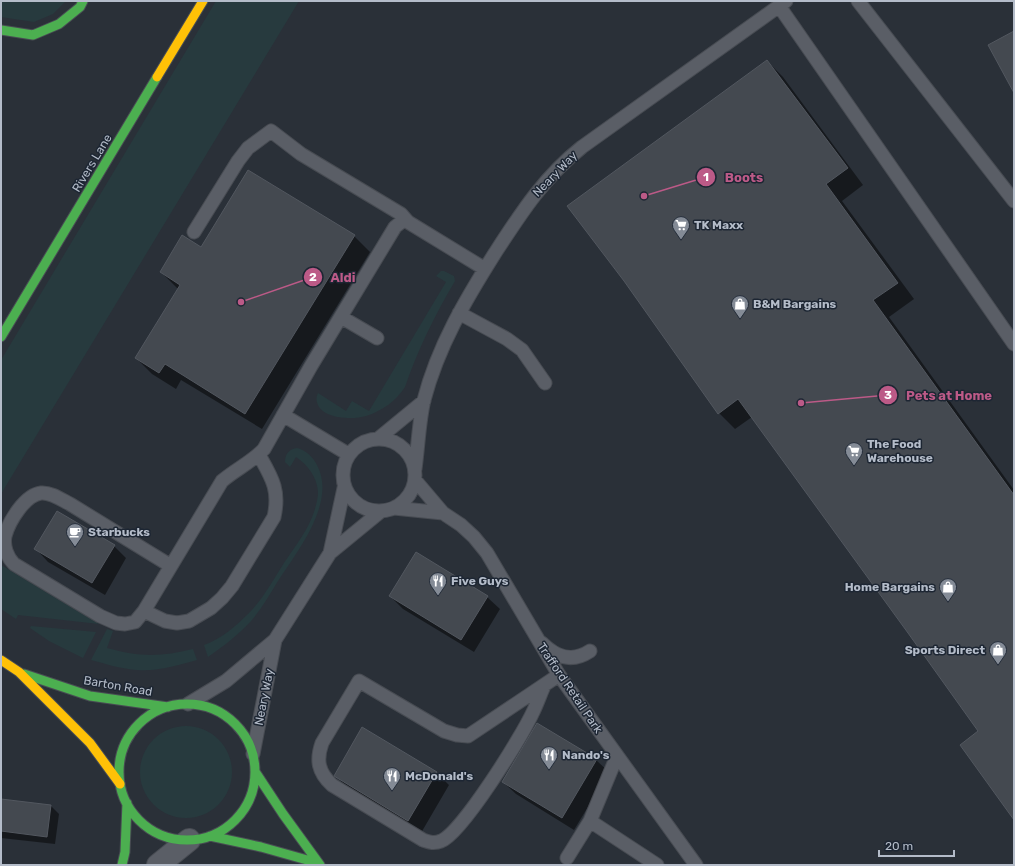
<svg xmlns="http://www.w3.org/2000/svg" width="1015" height="866" font-family="Rubik,sans-serif">
<style>
.green{fill:#273a3e}
.shadow{fill:#0007}
.building{fill:#444950;stroke:#52575f}
.lines{fill:none;stroke-linecap:round;stroke-linejoin:round}
.lane-casing{stroke:#484c53;stroke-width:15}
.street-casing{stroke:#484c53;stroke-width:24}
.fast-casing{stroke:#484c53;stroke-width:11}
.slow-casing{stroke:#484c53;stroke-width:11}
.lane{stroke:#5a5e66;stroke-width:13}
.street{stroke:#5a5e66;stroke-width:22}
.fast{stroke:#4caf50;stroke-width:9}
.slow{stroke:#ffc107;stroke-width:9}
.labels{text-anchor:middle;dominant-baseline:central;stroke-width:3;stroke-linejoin:round;paint-order:stroke}
.street-label{font-size:12px;fill:#b4bcc9;stroke:#1d2633}
.poi-label{font-size:12px;font-weight:bold;fill:#b4bcc9;stroke:#1d2633;text-anchor:start}
.leader{fill:none;stroke:#bc5a87;stroke-width:1.5}
.callout-dot{fill:#bc5a87;stroke:#1d2633;stroke-width:1.5}
.mark-label{font-size:12px;text-anchor:middle;font-weight:bold;fill:#fff}
.callout-label{font-size:13px;text-anchor:middle;font-weight:bold;fill:#bc5a87;stroke:#1d2633;stroke-width:3;stroke-linejoin:round;paint-order:stroke}
</style>
<rect width="100%" height="100%" fill="#2a3038"/>
<path class="green" d="M 1,1 L 66,1 L 53,14 L 34,22 L 1,17 Z
M 216,1 L 299,1 L 1,494 L 1,360 Z
M 441,271 L 444,271 L 454,276 L 455,281 C 435,315 418,349 405,387 C 396,401 382,411 366,416 C 353,420 324,419 318,405 C 316,401 316,397 318,393 L 346,411 L 352,401 L 369,411 L 446,282 L 436,276 Z
M 297,448 C 306,450 313,457 317,465 C 337,502 297,552 278,581 C 270,594 262,608 252,620 C 239,634 224,646 208,657 L 204,645 C 221,639 236,626 249,613 C 263,599 273,580 284,563 C 292,551 302,538 309,524 C 313,516 318,502 318,492 C 317,477 308,465 296,457 L 290,467 L 285,462 C 285,454 289,449 297,448 Z
M 1,565 L 99,624 L 18,615 L 16,619 L 1,609 Z
M 31,626 L 96,632 L 83,658 L 49,641 L 30,628 Z
M 107,629 L 113,631 L 107,648 C 139,657 161,657 193,649 L 197,660 C 178,665 157,672 137,670 C 122,669 106,664 91,660 Z
M140 772a46 46 0 1 1 92 0a46 46 0 1 1-92 0Z"/>
<path class="shadow" d="M 767,61 L 783,77 L 863,185 L 842,201 L 914,299 L 889,317 L 1014,490 L 1014,817 L 980,731 L 752,417 L 735,429 L 719,413 Z
M 354,236 L 370,252 L 262,429 L 181,380 L 176,389 L 152,374 L 136,358 L 178,289 L 161,272 L 201,248 Z
M 114,546 L 126,558 L 105,595 L 48,562 L 36,549 Z
M 390,596 L 487,597 L 500,609 L 474,652 L 403,609 Z
M 363,729 L 437,773 L 449,785 L 421,833 L 348,788 L 335,775 Z
M 596,760 L 609,772 L 574,830 L 516,794 L 503,782 Z
M 1,800 L 51,806 L 59,814 L 55,844 L 1,838 Z"/>
<path class="building" d="M 1014,31 L 1014,93 L 988,45 Z
M 767,60 L 848,168 L 826,184 L 898,283 L 873,300 L 1014,495 L 1014,820 L 960,745 L 978,731 L 908,633 L 738,399 L 718,414 L 624,281 L 567,206 Z
M 248,170 L 355,235 L 245,414 L 165,364 L 159,373 L 135,358 L 180,285 L 160,272 L 182,235 L 201,247 Z
M 57,511 L 115,545 L 92,583 L 34,549 Z
M 416,552 L 488,596 L 461,640 L 389,596 Z
M 537,723 L 597,759 L 562,818 L 502,782 Z
M 362,727 L 437,772 L 408,821 L 334,776 Z
M 1,799 L 51,805 L 47,837 L 1,831 Z"/>
<g class="lines">
<g class="lane-casing">
<path id="lane" d="M 858,1 L 1014,201
M 779,6 L 1014,344
M 194,232 L 238,161 L 248,148 L 271,131 L 301,154 L 401,214 L 408,222 L 485,269
M 459,313 L 507,339 L 522,350 L 545,383
M 341,317 L 377,338
M 283,415 L 348,454
M 379,438 L 424,401
M343 475a36 36 0 1 1 72 0a36 36 0 1 1-72 0Z
M 415,469 C 418,448 419,420 424,400 C 438,346 466,299 495,253 C 521,213 544,177 582,147 L 786,1
M 415,480 L 443,513 L 461,525 L 474,537 L 487,553 L 559,675 L 696,865
M 394,508 L 443,513
M 330,553 L 380,512
M 171,566 L 70,504 C 62,500 51,492 41,493 C 25,495 9,521 5,536 C 3,546 7,557 14,564 L 100,616 L 116,623 L 125,624 L 135,622 L 144,611 L 222,481 C 236,469 252,462 264,449 L 311,366 L 395,227 L 405,219
M 144,611 L 165,621 L 177,623 L 189,621 L 211,608 L 222,598 L 232,586 L 274,517 C 280,490 272,478 259,455
M 542,643 C 556,657 572,663 590,651
M 544,686 C 540,695 537,704 533,712 C 522,736 462,833 441,841 C 434,844 429,842 423,840 L 332,785 C 318,772 316,760 322,743 L 359,681 L 444,731 L 457,735 L 468,736 L 559,675
M 188,704 L 226,681 L 275,640 L 330,553 L 344,488
M 253,754 L 275,640
M 590,821 L 657,865
M 567,858 L 590,821 L 617,756"/>
</g>
<g class="street-casing">
<path id="street" d="M 158,865 L 189,840"/>
</g>
<g class="fast-casing">
<path id="fast" d="M 1,30 L 33,35 L 59,24 L 80,7 L 83,1
M 1,337 L 157,77
M 24,674 L 90,696 L 168,707
M119 772a68 68 0 1 1 136 0a68 68 0 1 1-136 0Z
M 256,773 L 283,814 L 320,865
M 210,836 L 261,847 L 318,863
M 122,865 L 125,852 L 127,803"/>
</g>
<g class="slow-casing">
<path id="slow" d="M 157,77 L 203,1
M 1,660 L 19,672 L 90,743 L 120,784"/>
</g>
<use href="#lane" class="lane"/>
<use href="#street" class="street"/>
<use href="#fast" class="fast"/>
<use href="#slow" class="slow"/>
</g>
<defs>
<g id="supermarket-pin" transform="scale(0.9)"><path d="M0 17L-7.5 6A9.5 9.5 0 1 1 7.5 6Z" fill="#848b96" stroke="#1d2633"/><path d="M-6-5.5h2.5l.6 2H6L4.5 2H-2.5L-4.4-4H-6ZM-1.5 3.2a1.3 1.3 0 1 0 .1 0ZM3 3.2a1.3 1.3 0 1 0 .1 0Z" fill="#fff"/></g>
<g id="shop-pin" transform="scale(0.9)"><path d="M0 17L-7.5 6A9.5 9.5 0 1 1 7.5 6Z" fill="#848b96" stroke="#1d2633"/><path d="M-5-2.5h2.3a2.7 3.5 0 0 1 5.4 0H5L5.5 6h-11ZM-1.5-2.5h3a1.5 2.3 0 0 0-3 0Z" fill="#fff"/></g>
<g id="cafe-pin" transform="scale(0.9)"><path d="M0 17L-7.5 6A9.5 9.5 0 1 1 7.5 6Z" fill="#848b96" stroke="#1d2633"/><path d="M-5.5-4.5H6V0H3Q3 3.5 0 3.5H-2.5Q-5.5 3.5-5.5 0ZM3-3.2v2h1.7v-2ZM-6 4.5H4V6H-6Z" fill="#fff"/></g>
<g id="restaurant-pin" transform="scale(0.9)"><path d="M0 17L-7.5 6A9.5 9.5 0 1 1 7.5 6Z" fill="#848b96" stroke="#1d2633"/><path d="M-5-6h1v4h1v-4h1v4h1v-4h1v5L-1.5 .5V6h-2V.5L-5-1ZM5-6V6H3V1.5H1.5Q1.5-4 5-6Z" fill="#fff"/></g>
</defs>
<g fill-rule="evenodd">
<use href="#supermarket-pin" x="681" y="225"/>
<use href="#shop-pin" x="740" y="304"/>
<use href="#supermarket-pin" x="854" y="451"/>
<use href="#cafe-pin" x="75" y="532"/>
<use href="#restaurant-pin" x="438" y="581"/>
<use href="#shop-pin" x="948" y="587"/>
<use href="#shop-pin" x="998" y="650"/>
<use href="#restaurant-pin" x="549" y="755"/>
<use href="#restaurant-pin" x="392" y="776"/>
</g>
<g class="labels">
<g class="street-label">
<text transform="translate(92 163) rotate(-59)">Rivers Lane</text>
<text transform="translate(555 174) rotate(-46)">Neary Way</text>
<text transform="translate(118 686) rotate(10)">Barton Road</text>
<text transform="translate(570 688) rotate(56)">Trafford Retail Park</text>
<text transform="translate(264 697) rotate(-79)">Neary Way</text>
</g>
<g class="poi-label">
<text x="694" y="225">TK Maxx</text>
<text x="753" y="304">B&amp;M Bargains</text>
<text x="867" y="444">The Food<tspan x="867" dy="14">Warehouse</tspan></text>
<text x="88" y="532">Starbucks</text>
<text x="451" y="581">Five Guys</text>
<text x="935" y="587" text-anchor="end">Home Bargains</text>
<text x="985" y="650" text-anchor="end">Sports Direct</text>
<text x="562" y="755">Nando's</text>
<text x="405" y="776">McDonald's</text>
</g>
</g>
<path class="leader" d="M644 196L706 177M241 302L313 277M801 403L888 395"/>
<g class="callout-dot">
<circle cx="644" cy="196" r="4"/>
<circle cx="241" cy="302" r="4"/>
<circle cx="801" cy="403" r="4"/>
<circle cx="706" cy="177" r="10"/>
<circle cx="313" cy="277" r="10"/>
<circle cx="888" cy="395" r="10"/>
</g>
<g class="mark-label">
<text x="706" y="181">1</text>
<text x="313" y="281">2</text>
<text x="888" y="399">3</text>
</g>
<g class="callout-label">
<text x="744" y="182">Boots</text>
<text x="343" y="282">Aldi</text>
<text x="949" y="400">Pets at Home</text>
</g>
<rect width="1015" height="866" fill="none" stroke="#b4bcc9" stroke-width="4"/>
<path d="M879 850v6h75v-6" fill="none" stroke="#b4bcc9" stroke-width="2"/>
<text x="885" y="850" font-size="12" fill="#b4bcc9" stroke="#1d2633" stroke-width="3" paint-order="stroke">20 m</text>
</svg>
